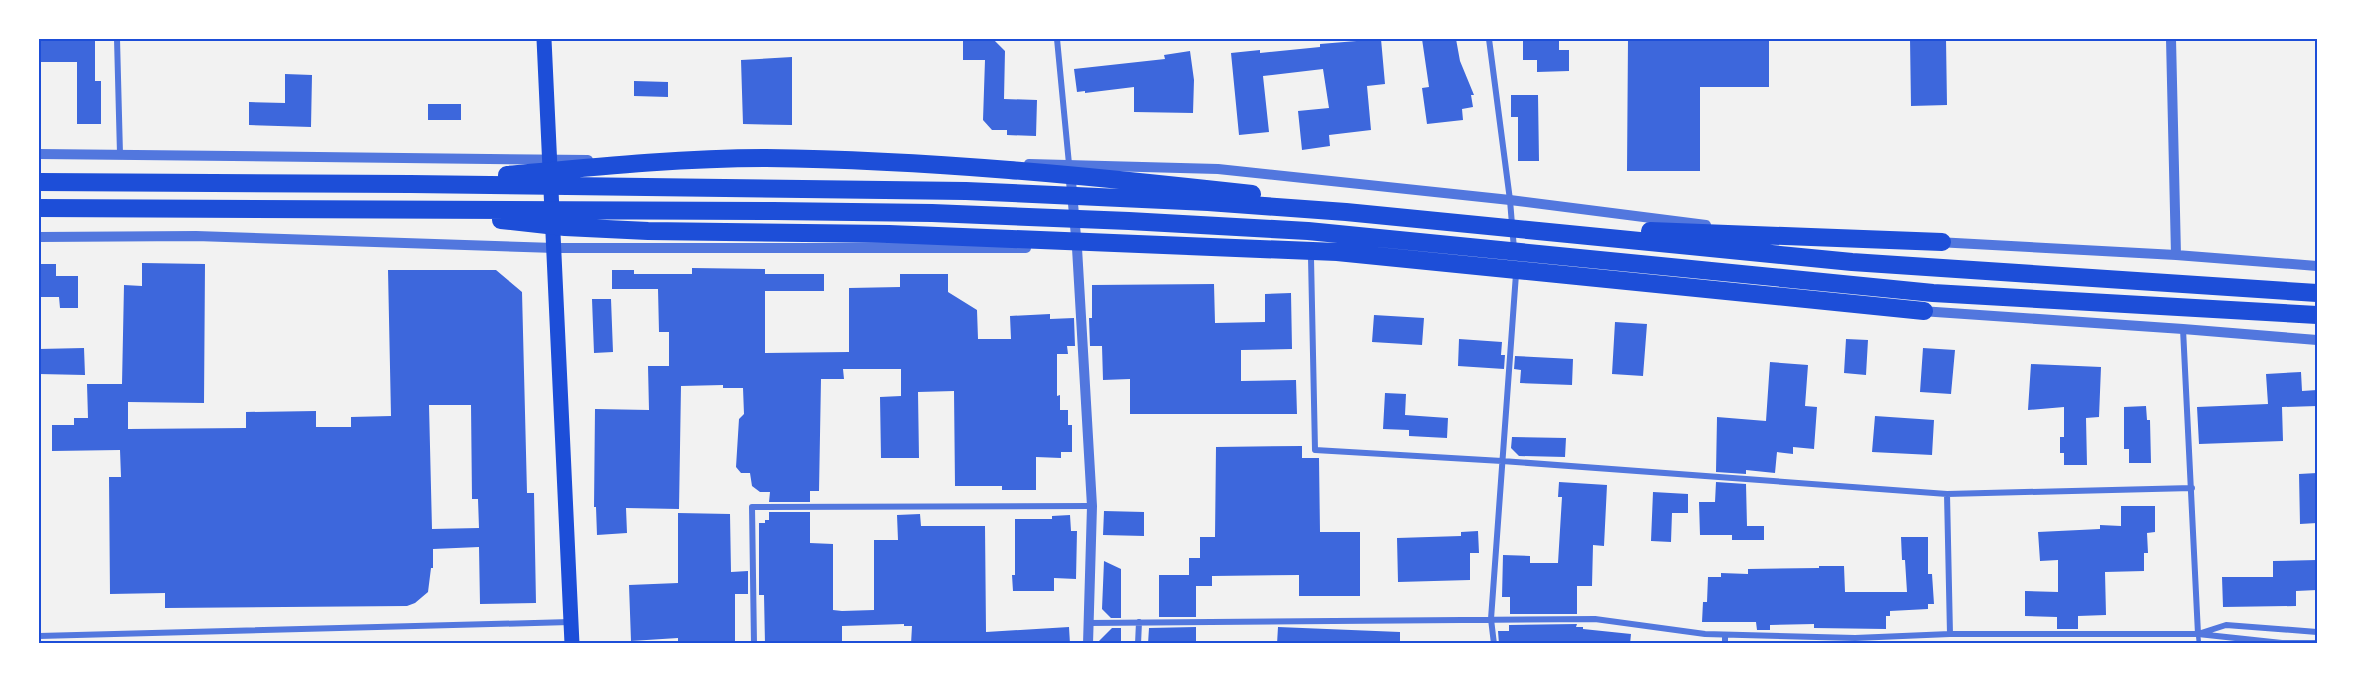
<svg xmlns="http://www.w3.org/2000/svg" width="2356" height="683" font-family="'Alegreya Sans',sans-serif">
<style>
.building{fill:#3d67dc;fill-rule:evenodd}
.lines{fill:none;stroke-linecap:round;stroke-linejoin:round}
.service{stroke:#5277de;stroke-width:4.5}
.minor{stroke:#5277de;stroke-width:6}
.tertiary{stroke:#5277de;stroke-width:10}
.primary{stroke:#1d4ed8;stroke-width:15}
.motorway{stroke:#1d4ed8;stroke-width:18}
.neatline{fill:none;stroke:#1d4ed8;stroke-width:2}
</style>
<rect width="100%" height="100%" fill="#f2f2f2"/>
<path class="building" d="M 41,39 L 95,39 L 95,81 L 101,81 L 101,124 L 77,124 L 77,62 L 41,62 Z
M 963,39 L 993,39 L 1005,51 L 1004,99 L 1037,100 L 1036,136 L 1007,135 L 1007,130 L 992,130 L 983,120 L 985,60 L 963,60 Z
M 1381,39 L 1385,84 L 1367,86 L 1371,130 L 1329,135 L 1330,146 L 1302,150 L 1298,111 L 1329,108 L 1323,69 L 1263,76 L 1269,132 L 1239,135 L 1231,53 L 1260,50 L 1260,53 L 1320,47 L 1320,44 Z
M 1422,39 L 1456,39 L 1460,61 L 1474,95 L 1471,95 L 1473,107 L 1462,109 L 1463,120 L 1427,124 L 1422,88 L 1429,87 Z
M 1523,39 L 1559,39 L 1559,50 L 1569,50 L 1569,71 L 1537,72 L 1537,60 L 1523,60 Z
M 1628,39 L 1769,39 L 1769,87 L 1700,87 L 1700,171 L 1627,171 Z
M 1910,39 L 1946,39 L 1947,105 L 1911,106 Z
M 1190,51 L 1194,80 L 1193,113 L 1134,112 L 1134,87 L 1085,93 L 1085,91 L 1077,92 L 1074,69 L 1165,59 L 1164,55 Z
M 792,57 L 792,125 L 743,124 L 741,60 Z
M 285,74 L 312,75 L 311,127 L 249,125 L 249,102 L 285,103 Z
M 634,81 L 668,82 L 668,97 L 634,96 Z
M 1511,95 L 1538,95 L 1539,161 L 1518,161 L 1518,117 L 1511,117 Z
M 428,104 L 461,104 L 461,120 L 428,120 Z
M 142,263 L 205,264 L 204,403 L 128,402 L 128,429 L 246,428 L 246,412 L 316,411 L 316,427 L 351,427 L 351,417 L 391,416 L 388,270 L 496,270 L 522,292 L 527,493 L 534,493 L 536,603 L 480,604 L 479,547 L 433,549 L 433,568 L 431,568 L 428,592 L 415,603 L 407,606 L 165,608 L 165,593 L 110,594 L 109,477 L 121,477 L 120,450 L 52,451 L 52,425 L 74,425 L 74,418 L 88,418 L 87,384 L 122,384 L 124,285 L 142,286 ZM 429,405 L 471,405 L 472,499 L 478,499 L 479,528 L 432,529 Z
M 39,264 L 56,264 L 56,276 L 78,276 L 78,308 L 60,308 L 59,297 L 39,297 Z
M 692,268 L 765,269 L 765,274 L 824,274 L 824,291 L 765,291 L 765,353 L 849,352 L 849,288 L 900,287 L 900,274 L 948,274 L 948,292 L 977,310 L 978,339 L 1011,339 L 1010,316 L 1050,314 L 1050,319 L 1074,318 L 1075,346 L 1067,346 L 1068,354 L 1057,354 L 1057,396 L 1060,395 L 1060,410 L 1068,410 L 1068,425 L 1072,425 L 1072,452 L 1061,452 L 1061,458 L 1036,457 L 1036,490 L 1002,490 L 1002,486 L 955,486 L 954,391 L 918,392 L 919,458 L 881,458 L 880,397 L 901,396 L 901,369 L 843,369 L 844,379 L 821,379 L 819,491 L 810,491 L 810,502 L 769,502 L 770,492 L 760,492 L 752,486 L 750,473 L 741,473 L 736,467 L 739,419 L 744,414 L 743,388 L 723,388 L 723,385 L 681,386 L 679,509 L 626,508 L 627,533 L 597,535 L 596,507 L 594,507 L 595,409 L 649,410 L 648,366 L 669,366 L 669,332 L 659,332 L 658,289 L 612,289 L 612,270 L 634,270 L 634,274 L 692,274 Z
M 1214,284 L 1215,323 L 1265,322 L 1265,294 L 1291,293 L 1292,349 L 1241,350 L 1241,381 L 1296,380 L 1297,414 L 1130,414 L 1130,379 L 1103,380 L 1102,346 L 1090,346 L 1089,318 L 1092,318 L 1092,285 Z
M 592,299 L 611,299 L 613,352 L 594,353 Z
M 1374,315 L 1424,318 L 1422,345 L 1372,342 Z
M 1615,322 L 1647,324 L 1643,376 L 1612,374 Z
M 1459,339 L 1502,342 L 1501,355 L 1505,355 L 1504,369 L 1458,366 Z
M 1846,339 L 1868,340 L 1866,375 L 1844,373 Z
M 84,348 L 85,375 L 39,374 L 39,349 Z
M 1923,348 L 1955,350 L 1951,394 L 1920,392 Z
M 1515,356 L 1573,359 L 1572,385 L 1520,383 L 1521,370 L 1514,369 Z
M 1770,362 L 1808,365 L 1805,406 L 1817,407 L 1814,449 L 1793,447 L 1793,454 L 1777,452 L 1775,473 L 1746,470 L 1746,474 L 1716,472 L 1717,417 L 1766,421 Z
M 2031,364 L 2101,367 L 2099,417 L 2086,418 L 2087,465 L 2064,465 L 2064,453 L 2060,453 L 2060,437 L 2064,437 L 2064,407 L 2028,410 Z
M 2301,372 L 2302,391 L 2317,390 L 2317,406 L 2282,407 L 2283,441 L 2199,444 L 2197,407 L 2268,404 L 2266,374 Z
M 1385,393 L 1406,394 L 1405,415 L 1448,418 L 1447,438 L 1409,436 L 1409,430 L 1383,429 Z
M 2146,406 L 2147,420 L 2150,420 L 2151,463 L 2129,463 L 2129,449 L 2124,449 L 2124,407 Z
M 1875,416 L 1934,420 L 1932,455 L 1872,452 Z
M 1512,437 L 1566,438 L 1565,457 L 1519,456 L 1511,448 Z
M 1302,446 L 1302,458 L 1319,458 L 1320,532 L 1360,532 L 1360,596 L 1299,596 L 1299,575 L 1212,576 L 1212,586 L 1196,586 L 1196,617 L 1159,617 L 1159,575 L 1189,575 L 1189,558 L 1200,558 L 1200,537 L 1215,537 L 1216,447 Z
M 2317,473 L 2317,523 L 2300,524 L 2299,474 Z
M 1559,482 L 1607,485 L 1604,546 L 1593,545 L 1592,586 L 1577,586 L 1577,614 L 1510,614 L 1510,597 L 1502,597 L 1503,555 L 1530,556 L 1530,563 L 1558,563 L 1562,497 L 1558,497 Z
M 1716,482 L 1746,484 L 1747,526 L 1764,526 L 1764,540 L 1732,540 L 1732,535 L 1700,535 L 1699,502 L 1715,502 Z
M 1653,492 L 1688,494 L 1688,513 L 1672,513 L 1671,542 L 1651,541 Z
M 2121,506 L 2155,506 L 2155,532 L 2147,533 L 2148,553 L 2144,553 L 2144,571 L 2105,572 L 2106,615 L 2078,616 L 2078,629 L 2057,629 L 2057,617 L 2025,616 L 2025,591 L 2058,592 L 2058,560 L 2040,561 L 2038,532 L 2100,529 L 2100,525 L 2121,526 Z
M 1104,511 L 1144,512 L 1144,536 L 1103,535 Z
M 769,512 L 810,512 L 810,543 L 833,544 L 833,610 L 842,611 L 874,610 L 874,540 L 898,540 L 897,515 L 920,514 L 921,526 L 985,526 L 986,632 L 1069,627 L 1070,644 L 911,644 L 912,626 L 904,626 L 904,624 L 842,626 L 842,644 L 765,644 L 764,595 L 759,595 L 759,523 L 765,523 L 765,520 L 769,520 Z
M 678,513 L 730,514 L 731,572 L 748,571 L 748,594 L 735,594 L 735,644 L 678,644 L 678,638 L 631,641 L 629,585 L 678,583 Z
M 1070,515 L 1071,531 L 1077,531 L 1076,579 L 1054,578 L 1054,591 L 1013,591 L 1012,575 L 1015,575 L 1015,519 L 1052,519 L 1052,516 Z
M 1478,531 L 1479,553 L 1470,553 L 1470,580 L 1398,582 L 1397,538 L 1461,536 L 1461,532 Z
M 1901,537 L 1928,537 L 1928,574 L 1932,574 L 1934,604 L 1928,604 L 1928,609 L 1890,611 L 1890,616 L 1886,616 L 1886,629 L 1814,628 L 1814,624 L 1770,625 L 1770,630 L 1757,630 L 1756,622 L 1702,622 L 1703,602 L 1707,602 L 1708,577 L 1721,577 L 1721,573 L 1748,574 L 1748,569 L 1819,568 L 1819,566 L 1844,566 L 1845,592 L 1907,592 L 1905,560 L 1902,560 Z
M 2317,560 L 2317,590 L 2296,591 L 2296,606 L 2223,607 L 2222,577 L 2273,577 L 2273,561 Z
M 1104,561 L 1121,569 L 1121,618 L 1111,618 L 1102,609 Z
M 1577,624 L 1576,627 L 1583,627 L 1583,629 L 1631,634 L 1630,644 L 1499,644 L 1498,631 L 1509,631 L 1509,625 Z
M 1196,627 L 1196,644 L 1148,644 L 1149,628 Z
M 1278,627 L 1400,632 L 1400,644 L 1277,644 Z
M 1112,628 L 1121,628 L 1121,644 L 1096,644 Z"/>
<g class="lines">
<path class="service" d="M 2198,634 L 2199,644"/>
<path class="minor" d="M 117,39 L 120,154
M 1057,39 L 1069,164
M 1489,39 L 1510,200 L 1514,249
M 1311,258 L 1315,450 L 1502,461 L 1947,494 L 2192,488
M 2183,329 L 2198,634 L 2226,625 L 2317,632
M 1947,494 L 1950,634
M 1089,623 L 1595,619 L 1705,634 L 1855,638 L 1950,634 L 2198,634 L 2282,643 L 2317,643
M 1725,635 L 1725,644
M 39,636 L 570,622
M 754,644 L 752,507 L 1092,506
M 1138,644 L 1139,622
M 1494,644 L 1491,619 L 1516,274"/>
<path class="tertiary" d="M 2171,39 L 2176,255
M 39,154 L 588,160
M 1029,164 L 1218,169 L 1510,200 L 1706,225
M 1070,170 L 1077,248 L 1092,506 L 1088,644
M 39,237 L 196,236 L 555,248 L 1026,248
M 1937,242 L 2176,255 L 2317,266
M 1921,311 L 2183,329 L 2317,340"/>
<path class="primary" d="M 544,39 L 572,644"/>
<path class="motorway" d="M 507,175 C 593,167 680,158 766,158 C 929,160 1090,176 1252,194
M 39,182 L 410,184 L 966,191 L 1208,202 L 1346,212 L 1852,262 L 2317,293
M 39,208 L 773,211 L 932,213 L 1129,221 L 1308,231 L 1933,293 L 2317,315
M 501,220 L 565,227 L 648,231 L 889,234 L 1337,252 L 1924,311
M 1650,231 L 1942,242"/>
</g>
<rect width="2356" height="683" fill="none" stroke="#ffffff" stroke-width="81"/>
<rect x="40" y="40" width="2276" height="602" class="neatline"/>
</svg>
